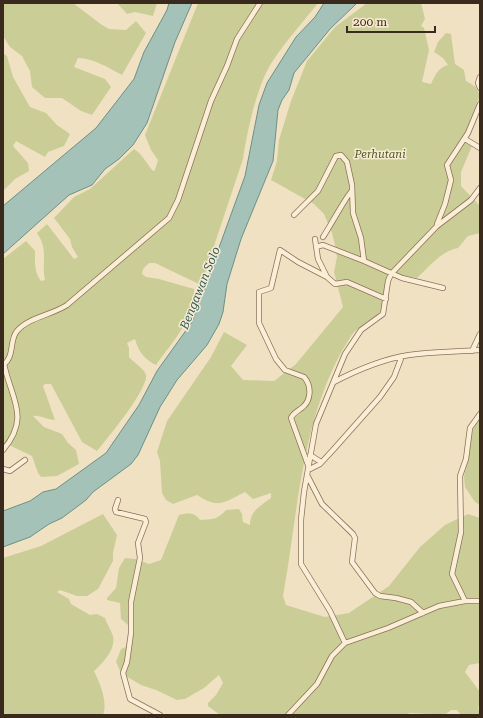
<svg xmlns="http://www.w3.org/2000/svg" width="483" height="718" font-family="'Roboto Serif',serif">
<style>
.green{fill:#cace96}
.water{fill:#a5c2b9;stroke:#6b9186}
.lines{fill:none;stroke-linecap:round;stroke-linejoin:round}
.minor-casing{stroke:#8b7159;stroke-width:6}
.minor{stroke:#faeed6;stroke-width:4.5}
.labels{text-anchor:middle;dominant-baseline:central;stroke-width:3;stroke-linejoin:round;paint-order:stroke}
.park-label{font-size:11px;font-style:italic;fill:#4c5723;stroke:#f7ebd3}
.water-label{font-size:12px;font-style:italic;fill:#2c5a56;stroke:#f7ebd3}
</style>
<rect width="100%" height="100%" fill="#f0e1c3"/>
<path class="green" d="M 3,3 L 73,3 L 102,25 L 109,29 L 126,30 L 136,21 L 146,33 L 122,75 C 109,68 93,58 78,58 L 74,67 L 105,79 L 111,87 L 92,115 L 81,111 L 62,98 L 45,98 L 32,87 L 30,71 L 22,56 L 10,47 L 3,36 Z
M 117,3 L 157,3 L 153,16 L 135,12 L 127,14 Z
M 198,3 L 318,3 C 303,22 286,41 272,62 C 257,85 247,132 243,159 L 201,285 L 155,263 L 149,263 L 143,269 L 142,274 L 146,277 L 159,279 L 194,289 C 197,316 171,344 156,365 C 145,360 138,351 135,339 L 127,343 L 129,348 L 129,357 C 134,363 144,368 146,375 C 149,388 106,440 97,451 L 82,442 L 51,384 L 45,384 L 43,386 L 55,420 C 47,420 40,415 33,416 L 44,427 L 62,434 L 68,443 L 76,450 L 79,464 L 57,476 L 41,477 L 38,473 L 32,456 L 11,446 L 3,445 L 3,259 L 26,241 L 35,251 C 35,261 34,272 41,281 L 45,280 C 41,261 49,251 37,233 L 47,224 L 74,259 L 78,257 L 72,247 L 70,239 L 54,218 L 74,197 L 90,189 L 134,149 C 143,155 146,163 153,171 L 155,170 L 158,160 L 151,150 L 145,135 Z
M 367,3 L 421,3 L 425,19 L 421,26 L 424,28 L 429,50 L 422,82 L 431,84 C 435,75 439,67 448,65 L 443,58 L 434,52 L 438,42 L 446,33 L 451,34 L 455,64 L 464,70 L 466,81 L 476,87 L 480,95 L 463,139 L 472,146 L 461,172 L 461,186 L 480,206 L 480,233 L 468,236 L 458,248 C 441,251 429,267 417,278 L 400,275 L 389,270 C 382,283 388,299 381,311 C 375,322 358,325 351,336 C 301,413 299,508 283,596 L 286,605 L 325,617 L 349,613 L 389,586 L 420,547 L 445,525 L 468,514 L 480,518 L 480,663 L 469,665 L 465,672 L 480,692 L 480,703 L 478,707 L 480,715 L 461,715 L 457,710 L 451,710 L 445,715 L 410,713 L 406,715 L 220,715 L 208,706 L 208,703 L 216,695 L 223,683 L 219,675 L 204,688 L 185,699 L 177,700 L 156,690 L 141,685 L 121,673 L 116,662 L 121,649 L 126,647 L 129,634 L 128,625 L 121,619 L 120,603 L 107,600 L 107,598 L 116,588 L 119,568 L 125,558 L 136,559 L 149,564 L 161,560 L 179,515 C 188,513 194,512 200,520 C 213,519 217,520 226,510 L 239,509 L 242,514 L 243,522 L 250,525 C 250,511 260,506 271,498 L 271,493 L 253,499 L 245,492 C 223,503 219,509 197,495 L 173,504 L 166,500 L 162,493 L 160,461 L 157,452 L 167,421 L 211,357 L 224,332 L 247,345 L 231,366 L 243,380 L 274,381 L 296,364 L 343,307 L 334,272 L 337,257 L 335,245 L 332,233 L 324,214 L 314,204 L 271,180 L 277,161 L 279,140 L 291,101 L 307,61 L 335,27 Z
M 3,53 L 7,56 L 13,77 L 30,107 L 46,113 L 57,125 L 70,134 L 64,146 L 48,152 L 45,157 L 16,141 L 13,146 L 28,163 L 29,171 L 15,179 L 3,191 Z
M 480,418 L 480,505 L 475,502 L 465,487 L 464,477 L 473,430 Z
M 103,514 L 117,535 L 113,553 L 113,561 L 98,589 L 87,596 L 77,596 L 60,590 L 57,592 L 69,599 L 71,604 L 90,615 L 97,614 L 105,618 C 107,624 111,630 113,636 C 116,649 103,663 94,671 C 100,683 108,702 103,715 L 3,715 L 3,558 L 41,546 Z"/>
<path class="water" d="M 169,3 L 192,3 L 175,42 L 147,123 L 133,145 L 119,159 L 105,169 L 92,185 L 69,195 L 3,254 L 3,206 L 96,128 L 134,79 L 144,52 L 167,10 Z
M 324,3 L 357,3 L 330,29 L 294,73 L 289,90 L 282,100 L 278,110 L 273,161 L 241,239 L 227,284 L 223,312 L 219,324 L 207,345 L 177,380 L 160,407 L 138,455 L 131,464 L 93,492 L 86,500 L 62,518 L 49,524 L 30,537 L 3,547 L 3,511 L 30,501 L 43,492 L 56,489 L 106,453 L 139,405 L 157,371 L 192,322 L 245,176 L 259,105 L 267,83 L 296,37 L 315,17 Z"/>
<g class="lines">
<g class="minor-casing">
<path id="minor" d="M 480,77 L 478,83 L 480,88
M 465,139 L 480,148
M 294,215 L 318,191 L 336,156 L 341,155 L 347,162 L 352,185 L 353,213 L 361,238 L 364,261 L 402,278 L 443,288
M 437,224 L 445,204 L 451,180 L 447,165 L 468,133 L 480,104
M 323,237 C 328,230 348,193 352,191
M 315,239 L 318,259 L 327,277
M 316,247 L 323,245 L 364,261
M 472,351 L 480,334
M 3,365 C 15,357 9,340 17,331 C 29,317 52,315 67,305 L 169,218 L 178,200 L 211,101 L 227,66 L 237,39 L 260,3
M 334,382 C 357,370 383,359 409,355 C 433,351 457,352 480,350
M 3,450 C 31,417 11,399 4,364
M 310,455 L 321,462
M 308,465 L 291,418 C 293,413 298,411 303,407 C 311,400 312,386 304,377 L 285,370 L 276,359 L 259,323 L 259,292 L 271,288 L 280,250 L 298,262 L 327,277 L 335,284 L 347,282 L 386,299
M 3,469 L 10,471 L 25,460
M 308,470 L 320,464 L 333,450 L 380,397 L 394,377 L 402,356
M 307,475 L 322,504 L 353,534 L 355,538 L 352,562 L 375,593 L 380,596 L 396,598 L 411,602 L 423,613
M 118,500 L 115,509 L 116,512 L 145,519 L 146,522 L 138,543 L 140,558 L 131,602 L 131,633 L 127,662 L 123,673 L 130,699 L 160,715
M 465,601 L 452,574 L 461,532 L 460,476 L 466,459 L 470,428 L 480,414
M 345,643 L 330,611 L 301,564 L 301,520 L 304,492 L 316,424 L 345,354 L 361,330 L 383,314 L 388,281 L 391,274 L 437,226 L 471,200 L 480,188
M 288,715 L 317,684 L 332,656 L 345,643 L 388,628 L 439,606 L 465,601 L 480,601"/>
</g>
<use href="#minor" class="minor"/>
</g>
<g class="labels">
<g class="park-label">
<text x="380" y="154">Perhutani</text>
</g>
<g class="water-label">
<text transform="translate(200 288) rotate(-68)">Bengawan Solo</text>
</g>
</g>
<rect width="483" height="718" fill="none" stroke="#3a2a1d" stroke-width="8"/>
<path d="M347 26v6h88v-6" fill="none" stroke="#3a2a1d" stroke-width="2"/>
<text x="353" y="26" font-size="12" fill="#3a2a1d" stroke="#f7ebd3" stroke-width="3" paint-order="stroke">200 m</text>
</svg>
